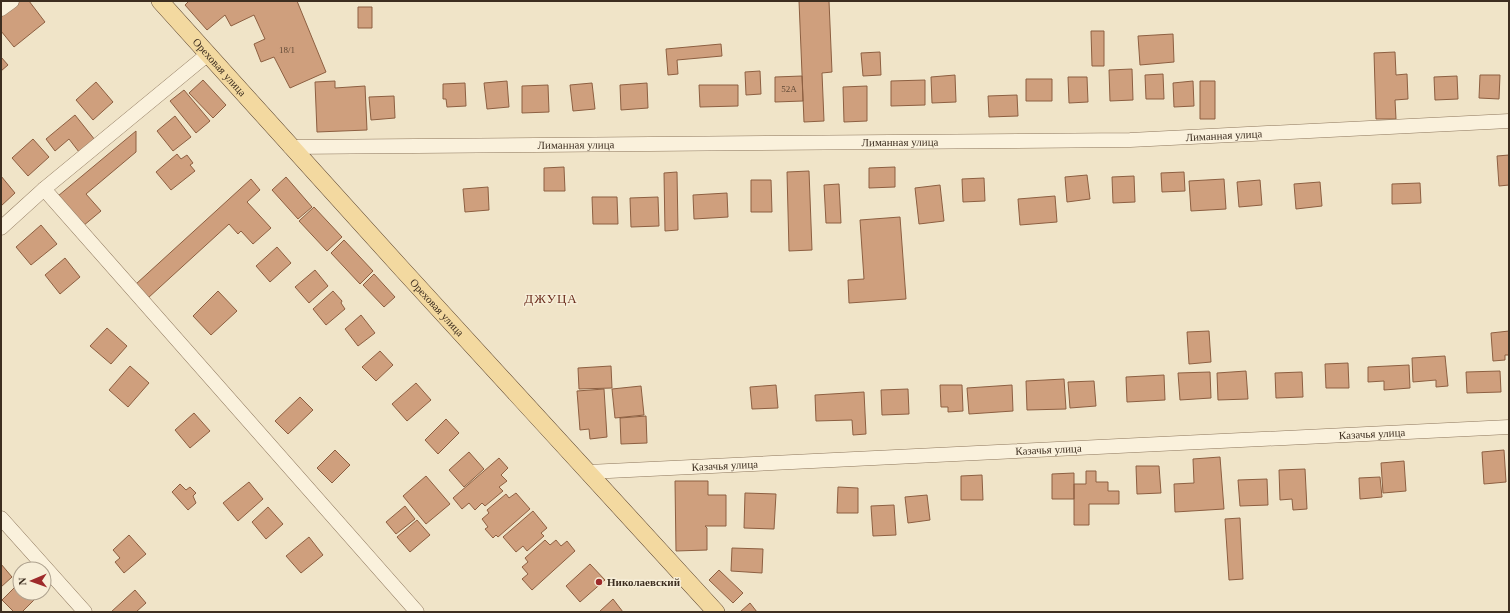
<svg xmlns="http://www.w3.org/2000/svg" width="1510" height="613" font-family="'Times New Roman',serif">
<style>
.building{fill:#cf9f7d;stroke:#8d5f41}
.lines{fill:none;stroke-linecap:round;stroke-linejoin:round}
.minor-casing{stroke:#8d765c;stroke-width:15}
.major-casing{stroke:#5b4430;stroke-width:18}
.minor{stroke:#faf1dc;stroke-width:14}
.major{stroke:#f3d9a0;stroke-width:17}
.poi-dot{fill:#9e2a2b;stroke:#f7eed8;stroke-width:1.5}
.labels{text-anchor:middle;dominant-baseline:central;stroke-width:3;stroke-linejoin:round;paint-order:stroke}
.number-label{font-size:9px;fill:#624a37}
.street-label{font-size:11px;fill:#3d2e20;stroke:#f7eed8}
.poi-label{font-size:11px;font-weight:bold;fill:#3d2e20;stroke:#f7eed8;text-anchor:start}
.quarter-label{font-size:13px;letter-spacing:1px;fill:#6b2e1e;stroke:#f7eed8}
</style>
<rect width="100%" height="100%" fill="#f0e4c8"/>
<path class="building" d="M 20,1 L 29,1 L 45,22 L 14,47 L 1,31 L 1,17 Z
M 189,1 L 297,1 L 326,72 L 290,88 L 274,57 L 261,62 L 254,44 L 265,39 L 254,15 L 231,26 L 225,15 L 207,30 L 185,5 Z
M 799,1 L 829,1 L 832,72 L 822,73 L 824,121 L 804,122 Z
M 358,7 L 372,7 L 372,28 L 358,28 Z
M 1091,31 L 1104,31 L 1104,66 L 1092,66 Z
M 1173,34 L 1174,62 L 1140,65 L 1138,36 Z
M 721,44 L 722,56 L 677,60 L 678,74 L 668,75 L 666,49 Z
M 880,52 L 881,75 L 863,76 L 861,53 Z
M 1395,52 L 1396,75 L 1407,74 L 1408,99 L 1395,100 L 1396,119 L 1376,119 L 1374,53 Z
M 1,57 L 8,65 L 1,71 Z
M 1132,69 L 1133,100 L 1110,101 L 1109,70 Z
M 760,71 L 761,94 L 746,95 L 745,72 Z
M 1163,74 L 1164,99 L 1146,99 L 1145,75 Z
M 955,75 L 956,102 L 932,103 L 931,77 Z
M 1480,75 L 1500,75 L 1499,99 L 1479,98 Z
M 802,76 L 803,101 L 775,102 L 775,77 Z
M 1457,76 L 1458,99 L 1435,100 L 1434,77 Z
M 1068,77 L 1087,77 L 1088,102 L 1069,103 Z
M 1026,79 L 1052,79 L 1052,101 L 1026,101 Z
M 203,80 L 226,105 L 213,118 L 189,93 Z
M 925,80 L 925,105 L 891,106 L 891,81 Z
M 335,81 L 335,88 L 365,86 L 367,130 L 317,132 L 315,82 Z
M 507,81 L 509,107 L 487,109 L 484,83 Z
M 1193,81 L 1194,106 L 1174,107 L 1173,83 Z
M 1200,81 L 1215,81 L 1215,119 L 1200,119 Z
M 96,82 L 113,102 L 93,120 L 76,100 Z
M 465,83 L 466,106 L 447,107 L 446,99 L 443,99 L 443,84 Z
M 592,83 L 595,109 L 573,111 L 570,85 Z
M 647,83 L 648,108 L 621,110 L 620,85 Z
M 548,85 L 549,112 L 522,113 L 522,86 Z
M 699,85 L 738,85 L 738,106 L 700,107 Z
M 867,86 L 867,121 L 844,122 L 843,87 Z
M 184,90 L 210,121 L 196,133 L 170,101 Z
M 1017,95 L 1018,116 L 989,117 L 988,96 Z
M 394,96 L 395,118 L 371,120 L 369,97 Z
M 75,115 L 95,140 L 79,152 L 69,139 L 55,151 L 46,139 Z
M 175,116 L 191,137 L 173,151 L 157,131 Z
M 136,131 L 136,152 L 86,194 L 101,211 L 83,226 L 58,196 Z
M 33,139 L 49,157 L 28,176 L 12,158 Z
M 177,154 L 181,159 L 187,155 L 193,163 L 190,165 L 195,171 L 171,190 L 156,172 Z
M 1509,155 L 1509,185 L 1499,186 L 1497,156 Z
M 564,167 L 565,191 L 544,191 L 544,168 Z
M 895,167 L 895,187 L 869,188 L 869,168 Z
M 809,171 L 812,250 L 789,251 L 787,172 Z
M 677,172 L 678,230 L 665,231 L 664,173 Z
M 1184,172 L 1185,191 L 1162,192 L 1161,173 Z
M 1087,175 L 1090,199 L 1067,202 L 1065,177 Z
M 1,176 L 15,193 L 1,206 Z
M 1134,176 L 1135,202 L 1113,203 L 1112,177 Z
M 286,177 L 312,207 L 298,219 L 272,190 Z
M 984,178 L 985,201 L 963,202 L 962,179 Z
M 251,179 L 260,190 L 247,202 L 271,228 L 253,244 L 241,231 L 238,234 L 229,224 L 148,298 L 136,284 Z
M 1224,179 L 1226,209 L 1191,211 L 1189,181 Z
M 751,180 L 771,180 L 772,212 L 751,212 Z
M 1260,180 L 1262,205 L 1239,207 L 1237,182 Z
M 1320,182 L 1322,206 L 1296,209 L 1294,184 Z
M 1420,183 L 1421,203 L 1392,204 L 1392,184 Z
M 839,184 L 841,223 L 826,223 L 824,185 Z
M 940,185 L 944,221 L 919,224 L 915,188 Z
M 488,187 L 489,210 L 465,212 L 463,189 Z
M 727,193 L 728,217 L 694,219 L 693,195 Z
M 1055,196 L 1057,222 L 1020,225 L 1018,199 Z
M 592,197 L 617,197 L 618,224 L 593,224 Z
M 658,197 L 659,226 L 631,227 L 630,198 Z
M 314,207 L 342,237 L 327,251 L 299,221 Z
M 900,217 L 906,299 L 849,303 L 848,280 L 864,279 L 860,220 Z
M 41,225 L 57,244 L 31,265 L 16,247 Z
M 344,240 L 373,271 L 360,284 L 331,253 Z
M 277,247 L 291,263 L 270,282 L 256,266 Z
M 65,258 L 80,277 L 60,294 L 45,275 Z
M 315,270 L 328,286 L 309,303 L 295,287 Z
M 374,274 L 395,297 L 384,307 L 363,285 Z
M 218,291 L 237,311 L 211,335 L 193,316 Z
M 333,291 L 342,301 L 341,303 L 345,309 L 326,325 L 313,309 Z
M 361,315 L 375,333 L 358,346 L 345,329 Z
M 107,328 L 127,346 L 111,364 L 90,346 Z
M 1209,331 L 1211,362 L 1189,364 L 1187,332 Z
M 1509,331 L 1509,355 L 1505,355 L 1505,360 L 1493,361 L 1491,333 Z
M 380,351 L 393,365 L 376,381 L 362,367 Z
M 1445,356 L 1448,386 L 1436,387 L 1436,380 L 1413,382 L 1412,358 Z
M 1348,363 L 1349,388 L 1326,388 L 1325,364 Z
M 1409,365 L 1410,388 L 1384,390 L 1384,381 L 1368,382 L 1368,367 Z
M 130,366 L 149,383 L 128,407 L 109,390 Z
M 611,366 L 612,388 L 579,389 L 578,368 Z
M 1246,371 L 1248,399 L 1218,400 L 1217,373 Z
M 1500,371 L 1501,392 L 1467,393 L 1466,372 Z
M 1210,372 L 1211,398 L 1180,400 L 1178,373 Z
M 1302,372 L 1303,397 L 1276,398 L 1275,373 Z
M 1164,375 L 1165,400 L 1127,402 L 1126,377 Z
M 1064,379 L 1066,409 L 1027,410 L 1026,381 Z
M 1094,381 L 1096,406 L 1070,408 L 1068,382 Z
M 416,383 L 431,400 L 407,421 L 392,404 Z
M 776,385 L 778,408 L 752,409 L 750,387 Z
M 940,385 L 962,385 L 963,411 L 948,412 L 948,407 L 941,407 Z
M 1012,385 L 1013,411 L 969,414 L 967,388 Z
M 641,386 L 644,415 L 615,418 L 612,389 Z
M 604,389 L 607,437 L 590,439 L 589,429 L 580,430 L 577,391 Z
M 908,389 L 909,414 L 882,415 L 881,390 Z
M 864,392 L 866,434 L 853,435 L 852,420 L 816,421 L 815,395 Z
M 300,397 L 313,410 L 288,434 L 275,421 Z
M 194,413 L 210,431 L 190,448 L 175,430 Z
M 646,416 L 647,443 L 621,444 L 620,418 Z
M 446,419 L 459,433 L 438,454 L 425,440 Z
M 335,450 L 350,465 L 332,483 L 317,468 Z
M 1504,450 L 1506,482 L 1484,484 L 1482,452 Z
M 469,452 L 484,469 L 464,487 L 449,470 Z
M 1220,457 L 1224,509 L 1175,512 L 1174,484 L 1194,483 L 1193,459 Z
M 499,458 L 508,468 L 501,475 L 507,481 L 499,487 L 503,491 L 485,506 L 482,503 L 475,510 L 469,503 L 462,509 L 453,498 Z
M 1404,461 L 1406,491 L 1383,493 L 1381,463 Z
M 1136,466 L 1159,466 L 1161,493 L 1137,494 Z
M 1305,469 L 1307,509 L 1293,510 L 1292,499 L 1280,500 L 1279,470 Z
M 1086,471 L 1096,471 L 1096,482 L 1108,482 L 1108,491 L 1119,491 L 1119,504 L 1089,504 L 1089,525 L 1074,525 L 1074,484 L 1086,484 Z
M 1074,473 L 1074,499 L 1052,499 L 1052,474 Z
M 982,475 L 983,500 L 961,500 L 961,476 Z
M 426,476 L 450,504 L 426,524 L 403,496 Z
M 1380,477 L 1382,497 L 1360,499 L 1359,478 Z
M 1267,479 L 1268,505 L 1240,506 L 1238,480 Z
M 675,481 L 708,481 L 708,495 L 726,495 L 726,526 L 705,526 L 707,528 L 707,550 L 676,551 Z
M 249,482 L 263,499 L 238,521 L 223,503 Z
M 180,484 L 186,490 L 190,487 L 196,493 L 193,496 L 196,503 L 188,510 L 172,492 Z
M 838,487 L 858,488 L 858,513 L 837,513 Z
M 516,493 L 530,509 L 498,537 L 496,535 L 493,538 L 485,529 L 488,527 L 482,519 L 489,513 L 487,510 L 506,494 L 509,498 Z
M 745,493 L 776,494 L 774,529 L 744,528 Z
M 927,495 L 930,520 L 908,523 L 905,497 Z
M 894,505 L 896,535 L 873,536 L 871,506 Z
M 405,506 L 415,519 L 396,534 L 386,522 Z
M 268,507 L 283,524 L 266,539 L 252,522 Z
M 533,511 L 547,528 L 541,533 L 544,536 L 527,551 L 523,546 L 516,552 L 503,537 Z
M 1240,518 L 1243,579 L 1229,580 L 1225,519 Z
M 417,520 L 430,535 L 410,552 L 397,537 Z
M 129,535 L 146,554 L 124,573 L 115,562 L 120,558 L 113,550 Z
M 309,537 L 323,555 L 301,573 L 286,556 Z
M 545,540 L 550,545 L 556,540 L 561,546 L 567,541 L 575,551 L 532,590 L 522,579 L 528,574 L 522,567 L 528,562 L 525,558 Z
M 732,548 L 763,549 L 762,573 L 731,571 Z
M 1,564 L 12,577 L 1,587 Z
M 590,564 L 605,580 L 580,602 L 566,586 Z
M 719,570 L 743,593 L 733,603 L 709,580 Z
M 19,583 L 20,593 L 29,593 L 35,599 L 22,612 L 14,612 L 2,600 Z
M 135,590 L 146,603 L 136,612 L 111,612 Z
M 613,599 L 623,612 L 599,612 Z
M 750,603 L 757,612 L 740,612 Z"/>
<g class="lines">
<g class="minor-casing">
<g id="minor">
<path d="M 1,9 L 12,1"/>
<path id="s1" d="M 290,147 L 1130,140 L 1509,121"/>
<path d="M 44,189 L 417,612"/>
<path d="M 1,228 L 44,189 L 208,54"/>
<path id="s2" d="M 588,472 L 1509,427"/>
<path d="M 1,518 L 85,612"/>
</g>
</g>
<g class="major-casing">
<g id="major">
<path id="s3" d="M 160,1 L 402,269 L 716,612"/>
</g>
</g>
<use href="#minor" class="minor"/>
<use href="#major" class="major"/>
</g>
<circle class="poi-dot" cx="599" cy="582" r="4"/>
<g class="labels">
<g class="number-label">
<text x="287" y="50">18/1</text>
<text x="789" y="89">52А</text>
</g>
<g class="street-label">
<text stroke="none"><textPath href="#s3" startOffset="89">Ореховая улица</textPath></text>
<text stroke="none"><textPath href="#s1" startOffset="934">Лиманная улица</textPath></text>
<text stroke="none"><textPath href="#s1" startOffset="610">Лиманная улица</textPath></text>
<text stroke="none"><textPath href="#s1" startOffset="286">Лиманная улица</textPath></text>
<text stroke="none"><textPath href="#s3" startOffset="413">Ореховая улица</textPath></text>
<text stroke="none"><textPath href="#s2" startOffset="785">Казачья улица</textPath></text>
<text stroke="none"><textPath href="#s2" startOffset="461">Казачья улица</textPath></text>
<text stroke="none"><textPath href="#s2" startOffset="137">Казачья улица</textPath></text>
</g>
<g class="poi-label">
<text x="607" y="582">Николаевский</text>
</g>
<g class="quarter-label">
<text x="551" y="298">ДЖУЦА</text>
</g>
</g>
<rect width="1510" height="613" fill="none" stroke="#3d2e20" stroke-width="4"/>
<g transform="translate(32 581) rotate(268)"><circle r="19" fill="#f7eed8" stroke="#ada18e"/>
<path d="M0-3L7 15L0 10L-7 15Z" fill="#9e2a2b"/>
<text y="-6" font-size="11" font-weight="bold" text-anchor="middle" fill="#3d2e20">N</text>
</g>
</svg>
